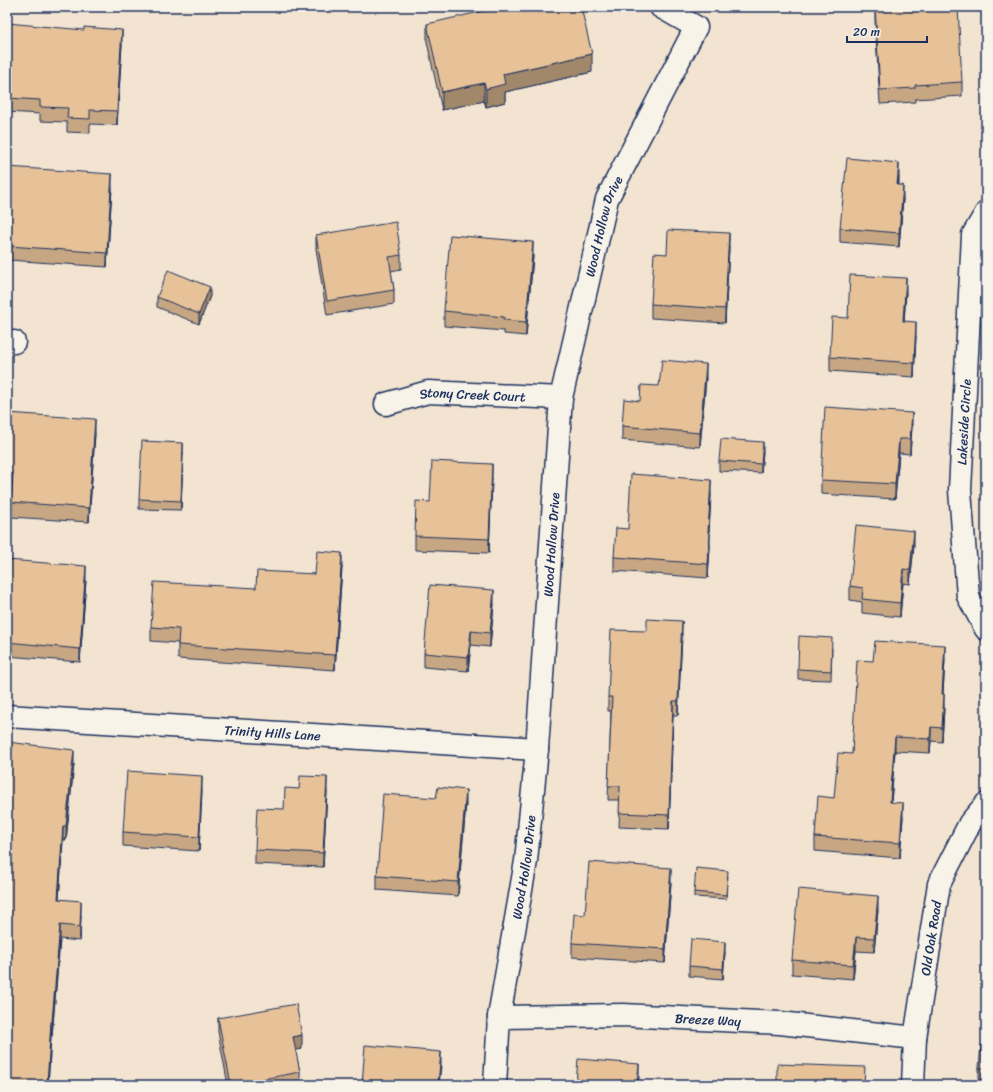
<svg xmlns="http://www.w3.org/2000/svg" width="993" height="1092" font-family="Sriracha,sans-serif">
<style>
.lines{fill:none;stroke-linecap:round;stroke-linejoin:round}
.minor-casing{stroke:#1b2f5e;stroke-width:25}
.minor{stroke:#f7f3e8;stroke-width:22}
.wall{fill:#c7a783;stroke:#1b2f5e}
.shaded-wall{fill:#a2886a;stroke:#1b2f5e}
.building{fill:#e7c298;stroke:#1b2f5e}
.labels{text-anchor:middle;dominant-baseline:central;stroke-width:4;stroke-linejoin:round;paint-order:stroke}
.street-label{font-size:13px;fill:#1b2f5e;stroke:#f7f3e8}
</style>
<rect width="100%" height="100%" fill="#f2e4d0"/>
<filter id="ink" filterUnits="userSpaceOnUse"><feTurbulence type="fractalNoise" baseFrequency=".025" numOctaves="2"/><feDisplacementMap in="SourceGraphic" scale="8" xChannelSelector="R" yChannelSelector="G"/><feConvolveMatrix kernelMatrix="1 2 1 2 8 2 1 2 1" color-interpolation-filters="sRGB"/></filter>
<g filter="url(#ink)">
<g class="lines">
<g class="minor-casing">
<g id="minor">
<path d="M 986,213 L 973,235 L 960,490 L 968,596 L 986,629"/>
<path d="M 7,342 L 14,342"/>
<path id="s1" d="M 386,404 L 428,392 L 561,398"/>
<path id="s2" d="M 7,716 L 537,749"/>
<path id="s3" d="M 499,1017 L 623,1015 L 780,1023 L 915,1038"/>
<path id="s4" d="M 495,1085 L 499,1017 L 526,861 L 537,749 L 561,398 L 607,199 L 696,27 L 661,7"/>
<path id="s5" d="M 913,1085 L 915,1038 L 939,884 L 970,823 L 986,804"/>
</g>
</g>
<use href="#minor" class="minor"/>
</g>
<path class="wall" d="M 875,7 L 962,82 L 962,96 L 915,99 L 915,102 L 880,104 L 875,21 Z
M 7,23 L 122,44 L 117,125 L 90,124 L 90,133 L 67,132 L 67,122 L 40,121 L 40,114 L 7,112 Z
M 427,24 L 592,72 L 505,92 L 505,102 L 486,107 L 484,101 L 442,110 L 427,42 Z
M 7,167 L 112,188 L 107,267 L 9,260 L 7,280 Z
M 899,177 L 899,185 L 903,199 L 899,247 L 840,242 L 840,228 Z
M 316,235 L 401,255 L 401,269 L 391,271 L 394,290 L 394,304 L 327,315 L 316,249 Z
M 729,247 L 725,323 L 651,318 L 651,304 L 667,254 Z
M 533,256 L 526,336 L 504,334 L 504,331 L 444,326 L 444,311 Z
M 906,292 L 904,322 L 916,336 L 914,377 L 830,371 L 830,357 L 848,318 Z
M 210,296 L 199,324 L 157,307 L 157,297 Z
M 706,378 L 700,447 L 622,440 L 622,426 L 640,401 L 659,386 Z
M 7,413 L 95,433 L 89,522 L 11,517 L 12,488 L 7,488 Z
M 912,427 L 910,454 L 899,453 L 895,499 L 821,494 L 821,480 Z
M 763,451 L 761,473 L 719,471 L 719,461 Z
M 183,452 L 181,510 L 139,509 L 139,499 Z
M 492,478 L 489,553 L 415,550 L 415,536 L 430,502 Z
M 711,494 L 709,533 L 710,547 L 708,578 L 614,571 L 614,557 L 628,529 Z
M 914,545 L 910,584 L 903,583 L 900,617 L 862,613 L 862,602 L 850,600 L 850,586 Z
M 7,560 L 86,580 L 80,662 L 7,656 Z
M 342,567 L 335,670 L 178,659 L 178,643 L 151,641 L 151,627 L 256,588 Z
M 494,604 L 490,647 L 471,645 L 468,671 L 424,667 L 424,653 Z
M 682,635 L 678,715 L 673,715 L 669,829 L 619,827 L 620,800 L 608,800 L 611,711 L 608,711 L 608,697 Z
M 832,648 L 831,680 L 798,679 L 798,669 Z
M 945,659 L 943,694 L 944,708 L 942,742 L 931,741 L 930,753 L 895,751 L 891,802 L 903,817 L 900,858 L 815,851 L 815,837 L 834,798 L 852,754 L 873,661 Z
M 74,764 L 66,840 L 63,840 L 59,899 L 81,915 L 80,941 L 60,939 L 52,1036 L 51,1036 L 48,1085 L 7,1085 Z
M 202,790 L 199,851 L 123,846 L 123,832 Z
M 327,791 L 323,867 L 255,864 L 255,850 L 284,809 Z
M 436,798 L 466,804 L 458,896 L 377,890 L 377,876 Z
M 728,876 L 726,899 L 694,897 L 694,892 Z
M 671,882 L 665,963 L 572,957 L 572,943 L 585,915 Z
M 878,910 L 874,952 L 856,951 L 853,979 L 792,974 L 792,960 Z
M 725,952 L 723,979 L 689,976 L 689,966 Z
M 218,1018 L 302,1049 L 295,1050 L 300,1072 L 300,1085 L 228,1085 L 218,1032 Z
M 986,1046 L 986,1082 L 979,1082 L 979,1068 Z"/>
<path class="shaded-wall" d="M 122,30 L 122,44 L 117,125 L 117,111 Z
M 592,54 L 592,72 L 505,92 L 505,102 L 486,107 L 486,89 L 503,74 Z
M 484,83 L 484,101 L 442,110 L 442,92 Z
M 899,163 L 899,177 L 897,199 L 897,185 Z
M 112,174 L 112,188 L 107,267 L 107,253 Z
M 903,185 L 903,199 L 899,247 L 899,233 Z
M 729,233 L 729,247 L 725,323 L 725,309 Z
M 533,242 L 533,256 L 526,336 L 526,322 Z
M 9,246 L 9,260 L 7,280 L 7,266 Z
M 906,278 L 906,292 L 903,336 L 903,321 Z
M 210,287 L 210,296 L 199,324 L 199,314 Z
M 916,322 L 916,336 L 914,377 L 914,363 Z
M 706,364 L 706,378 L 700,447 L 700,433 Z
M 912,413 L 912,427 L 910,454 L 910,439 Z
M 95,419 L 95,433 L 89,522 L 89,508 Z
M 899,439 L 899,453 L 895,499 L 895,484 Z
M 763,442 L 763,451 L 761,473 L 761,464 Z
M 183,443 L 183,452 L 181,510 L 181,501 Z
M 492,464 L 492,478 L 489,553 L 489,539 Z
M 711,480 L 711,494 L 708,547 L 708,533 Z
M 914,531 L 914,545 L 910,584 L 910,570 Z
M 710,533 L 710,547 L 708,578 L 708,564 Z
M 342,553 L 342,567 L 335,670 L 335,655 Z
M 86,566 L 86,580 L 80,662 L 80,649 Z
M 903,569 L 903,583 L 900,617 L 900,603 Z
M 494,590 L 494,604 L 490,647 L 490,633 Z
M 682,621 L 682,635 L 678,715 L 678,701 Z
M 471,631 L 471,645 L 468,671 L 468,657 Z
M 945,645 L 945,659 L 942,708 L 942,694 Z
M 944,694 L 944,708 L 942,742 L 942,728 Z
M 673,701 L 673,715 L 669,829 L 669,815 Z
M 931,727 L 931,741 L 930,753 L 930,739 Z
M 895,737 L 895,751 L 890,816 L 890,802 Z
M 74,750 L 74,764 L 66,840 L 66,826 Z
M 202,776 L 202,790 L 199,851 L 199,837 Z
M 327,777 L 327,791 L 323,867 L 323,853 Z
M 466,790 L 466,804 L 458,896 L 458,882 Z
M 903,803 L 903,817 L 900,858 L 900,843 Z
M 63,826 L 63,840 L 58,913 L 58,899 Z
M 671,868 L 671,882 L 665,963 L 665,949 Z
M 878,896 L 878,910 L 874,952 L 874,938 Z
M 81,901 L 81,915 L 80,941 L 80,927 Z
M 60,925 L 60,939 L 52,1036 L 52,1022 Z
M 856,937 L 856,951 L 853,979 L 853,965 Z
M 725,942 L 725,952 L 723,979 L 723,969 Z
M 51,1022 L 51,1036 L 48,1085 L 47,1085 Z
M 302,1035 L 302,1049 L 293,1051 L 293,1037 Z
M 441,1052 L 441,1066 L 439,1085 L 438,1085 Z
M 639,1064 L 639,1085 L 637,1085 Z"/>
<path class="building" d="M 501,7 L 581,7 L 592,54 L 503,74 L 505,84 L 486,89 L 484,83 L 442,92 L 427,24 Z
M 875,7 L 958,7 L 962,82 L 915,85 L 915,88 L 880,90 Z
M 7,23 L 84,30 L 84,27 L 122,30 L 117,111 L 90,110 L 90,119 L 67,118 L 68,108 L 40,107 L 40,100 L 7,98 Z
M 847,158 L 899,163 L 897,185 L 903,185 L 899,233 L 840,228 Z
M 7,167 L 112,174 L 107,253 L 9,246 L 7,266 Z
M 396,222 L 401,255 L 389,257 L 394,290 L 327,301 L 316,235 Z
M 668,230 L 729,233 L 725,309 L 651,304 L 654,253 L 667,254 Z
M 450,235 L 533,242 L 526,322 L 504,320 L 504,317 L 444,311 Z
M 168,270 L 210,287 L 199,314 L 157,297 Z
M 850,275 L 906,278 L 903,321 L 916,322 L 914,363 L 830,357 L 832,317 L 848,318 Z
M 662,360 L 706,364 L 700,433 L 622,426 L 624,399 L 640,401 L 641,385 L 659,386 Z
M 825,407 L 912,413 L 910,439 L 899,439 L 895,484 L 821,480 Z
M 7,413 L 95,419 L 89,508 L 11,502 L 13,474 L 7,474 Z
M 721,439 L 763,442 L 761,464 L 719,461 Z
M 142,441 L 183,443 L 181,501 L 139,499 Z
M 432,461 L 492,464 L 489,539 L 415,536 L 416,501 L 430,502 Z
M 631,474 L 711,480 L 708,533 L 710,533 L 708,564 L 614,557 L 616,528 L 628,529 Z
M 856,525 L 914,531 L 910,570 L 903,569 L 900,603 L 862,599 L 863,588 L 850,586 Z
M 317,551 L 342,553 L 335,655 L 178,645 L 179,629 L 151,627 L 154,582 L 256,588 L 257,571 L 315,574 Z
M 7,560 L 86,566 L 80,649 L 7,642 Z
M 430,585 L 494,590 L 490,633 L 471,631 L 468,657 L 424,653 Z
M 647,619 L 682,621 L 678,701 L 673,701 L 669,815 L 619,813 L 620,786 L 608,786 L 612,697 L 608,697 L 611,630 L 647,631 Z
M 799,636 L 832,638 L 831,671 L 798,669 Z
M 875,641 L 945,645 L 942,694 L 944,694 L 942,728 L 931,727 L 930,739 L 895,737 L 890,802 L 903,803 L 900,843 L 815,837 L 818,796 L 834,798 L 838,753 L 852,754 L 857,660 L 873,661 Z
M 7,742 L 74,750 L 66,826 L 63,826 L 58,899 L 81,901 L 80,927 L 60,925 L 52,1022 L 51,1022 L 47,1085 L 7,1085 Z
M 127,771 L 202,776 L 199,837 L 123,832 Z
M 300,776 L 327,777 L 323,853 L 255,850 L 257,808 L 284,809 L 285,788 L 299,789 Z
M 438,787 L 466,790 L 458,882 L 377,876 L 383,794 L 436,798 Z
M 589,862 L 671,868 L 665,949 L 572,943 L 574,914 L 585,915 Z
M 696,868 L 728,871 L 726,895 L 694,892 Z
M 798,889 L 878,896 L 874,938 L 856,937 L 853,965 L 792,960 Z
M 691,939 L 725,942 L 723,969 L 689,966 Z
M 296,1004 L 302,1035 L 293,1037 L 300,1072 L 231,1085 L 218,1018 Z
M 365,1045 L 441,1052 L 438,1085 L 362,1085 Z
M 981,1045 L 986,1046 L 986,1068 L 979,1068 Z
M 578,1059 L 639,1064 L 637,1085 L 564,1085 L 565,1083 L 576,1084 Z
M 777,1064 L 865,1067 L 864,1085 L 777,1085 Z"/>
</g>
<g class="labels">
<g class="street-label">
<text stroke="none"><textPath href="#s4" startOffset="868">Wood Hollow Drive</textPath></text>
<text stroke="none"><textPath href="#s1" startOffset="88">Stony Creek Court</textPath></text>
<text transform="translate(964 422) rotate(-87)">Lakeside Circle</text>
<text stroke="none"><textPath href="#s4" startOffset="544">Wood Hollow Drive</textPath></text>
<text stroke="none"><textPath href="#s2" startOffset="266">Trinity Hills Lane</textPath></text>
<text stroke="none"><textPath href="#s4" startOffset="220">Wood Hollow Drive</textPath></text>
<text stroke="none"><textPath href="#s5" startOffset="148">Old Oak Road</textPath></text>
<text stroke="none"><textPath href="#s3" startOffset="209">Breeze Way</textPath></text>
</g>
</g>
<rect width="993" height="1092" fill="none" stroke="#f7f3e8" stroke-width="24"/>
<rect x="12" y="12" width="969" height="1068" fill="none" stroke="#1b2f5e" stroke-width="1.5" filter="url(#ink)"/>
<path d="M847 36v6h80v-6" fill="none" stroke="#1b2f5e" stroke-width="2"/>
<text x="853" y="36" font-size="12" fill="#1b2f5e" stroke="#f7f3e8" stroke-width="3" paint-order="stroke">20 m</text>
</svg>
